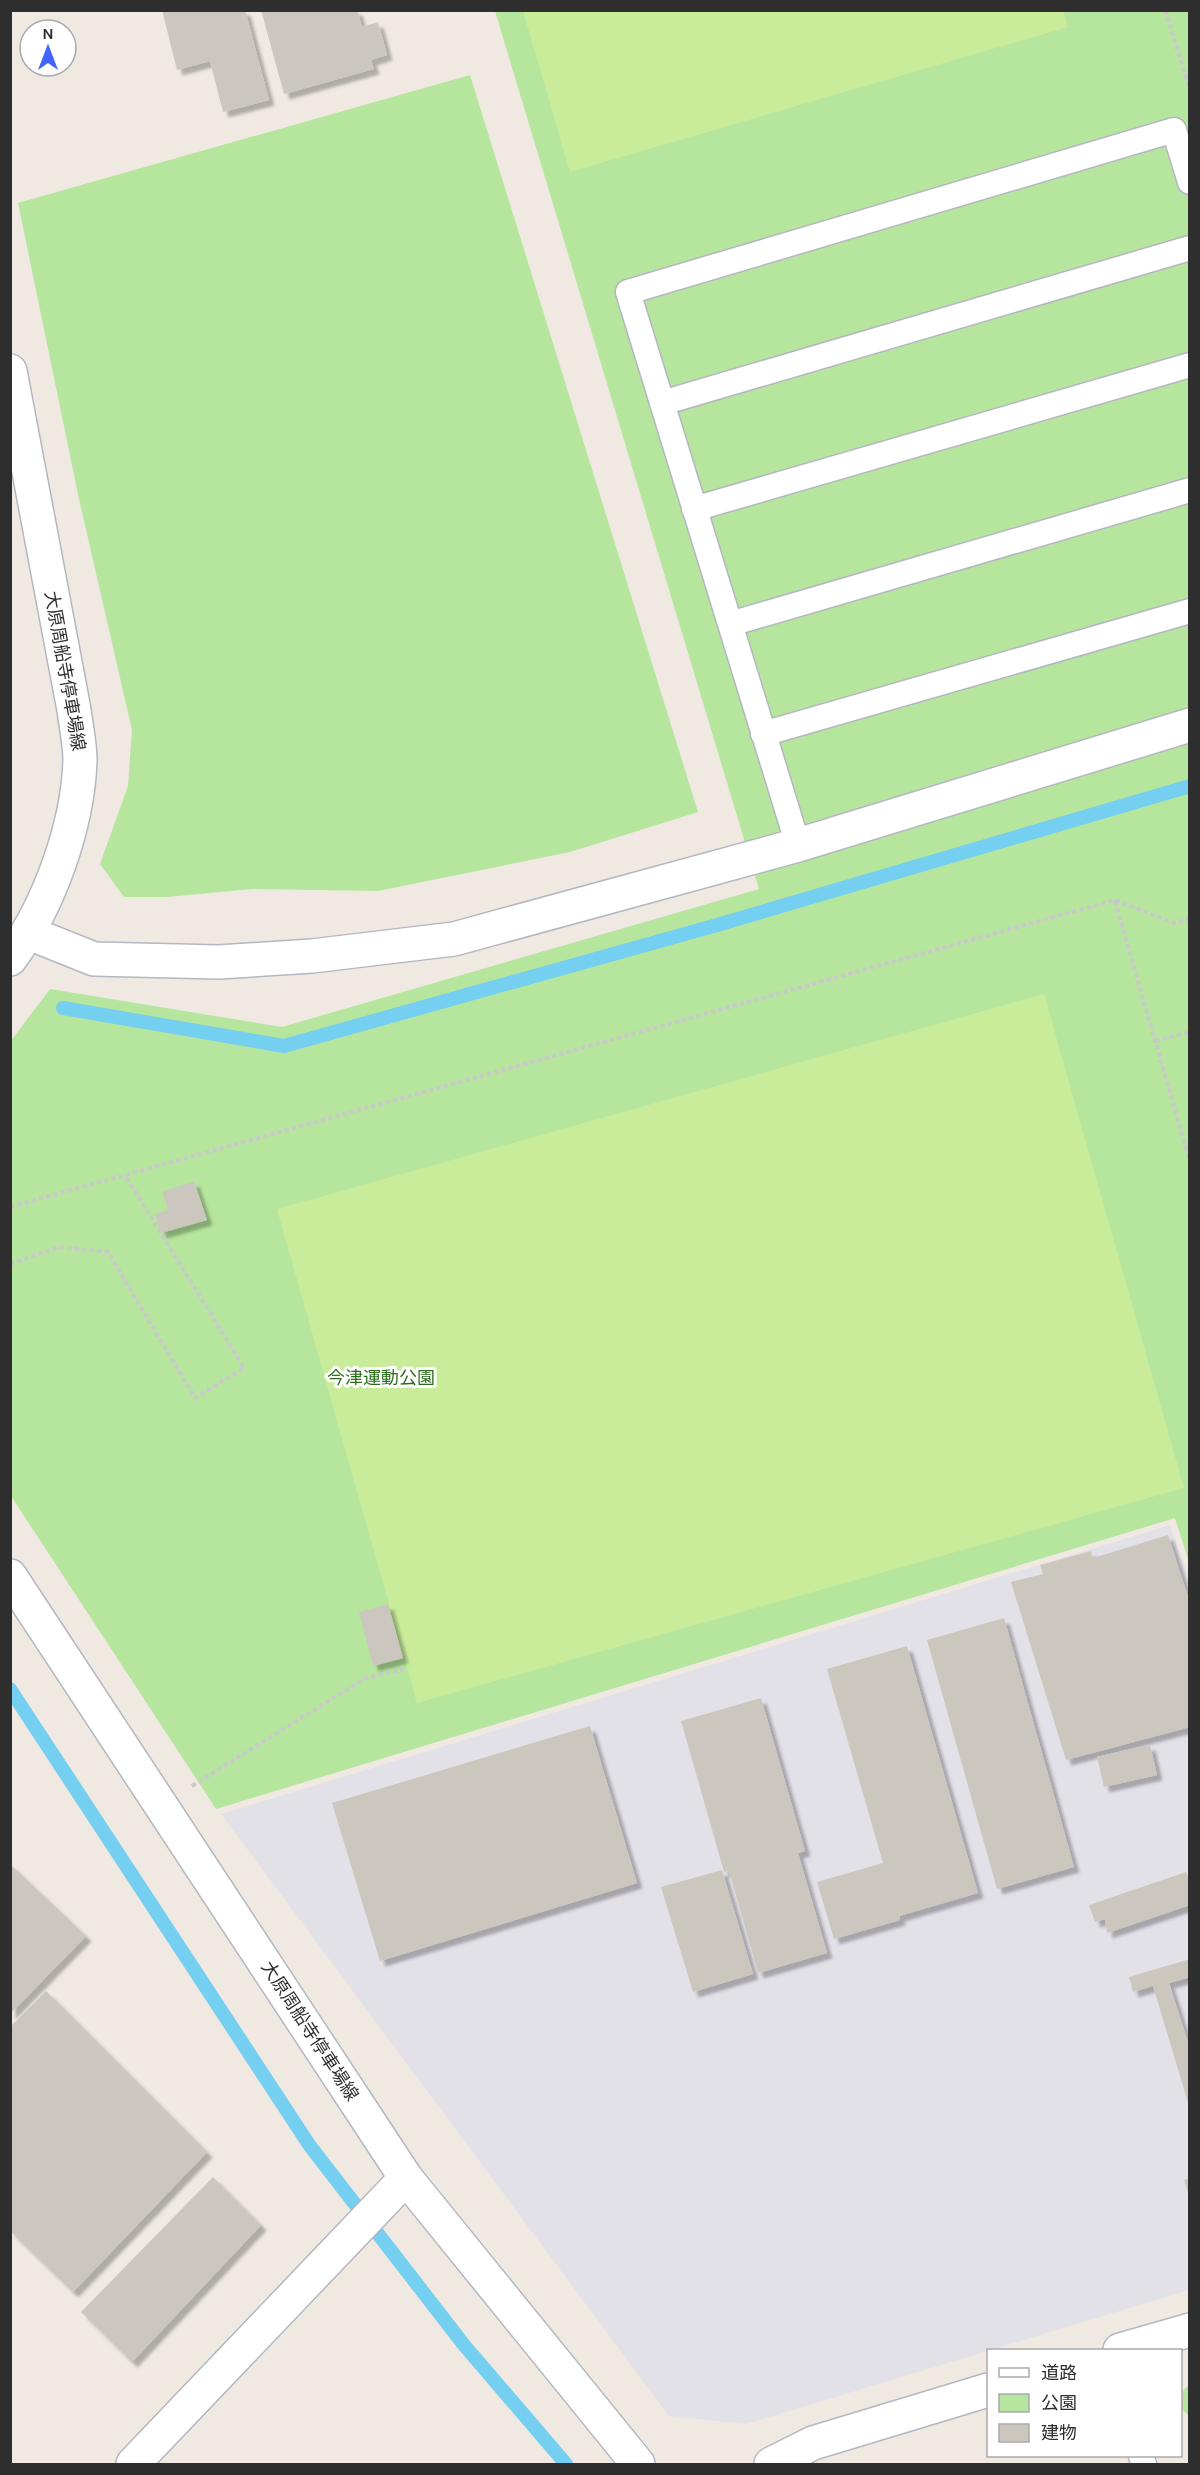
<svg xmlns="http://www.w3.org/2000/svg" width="1200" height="2475" font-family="Karla,'Noto Sans JP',sans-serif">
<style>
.industrial{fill:#e3e1e8}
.green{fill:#b6e59e}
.pitch{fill:#c9ec9a}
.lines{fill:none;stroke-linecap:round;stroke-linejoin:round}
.stream{stroke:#75cff0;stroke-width:14}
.building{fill:#cbc7bf;filter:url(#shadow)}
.lane-casing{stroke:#b4b7c1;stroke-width:27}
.street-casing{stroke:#b4b7c1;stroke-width:36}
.secondary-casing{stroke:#b4b7c1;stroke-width:36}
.path{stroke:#c9c9c9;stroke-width:4;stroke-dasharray:4.5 3;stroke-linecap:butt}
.lane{stroke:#fff;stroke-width:24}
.street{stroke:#fff;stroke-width:33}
.secondary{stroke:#fff;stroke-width:33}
.labels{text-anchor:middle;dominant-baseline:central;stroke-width:6;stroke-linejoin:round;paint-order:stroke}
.street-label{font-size:18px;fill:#2e2e2e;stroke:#fff}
.park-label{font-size:18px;fill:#2c6e1b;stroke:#fff}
</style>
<defs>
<filter id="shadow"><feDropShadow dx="5.5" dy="5.5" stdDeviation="1.5" flood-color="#0004"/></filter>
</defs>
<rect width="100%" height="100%" fill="#efe9e1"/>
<path class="industrial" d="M 1170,1525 L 1190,1583 L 1189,2290 L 746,2424 L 669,2416 L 221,1814 Z"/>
<path class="green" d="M 495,11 L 1189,11 L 1189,1562 L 1175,1518 L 216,1809 L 11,1496 L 10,1042 L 50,989 L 282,1027 L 759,889 Z
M 470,75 L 698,812 L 570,852 L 378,891 L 252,889 L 167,897 L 124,897 L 100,864 L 128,786 L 132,730 L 79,499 L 18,203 Z
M 1189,2385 L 1189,2416 L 1180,2407 C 1180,2397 1181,2391 1189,2385 Z"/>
<path class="pitch" d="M 1063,10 L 1068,27 L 570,172 L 523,11 Z
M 1044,994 L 1184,1488 L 417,1703 L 277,1209 Z"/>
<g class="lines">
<path class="stream" d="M 63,1008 L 284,1046 L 717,925 L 1190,786
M 10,1689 L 310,2146 L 464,2345 L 566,2464"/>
</g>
<path class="building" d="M 162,10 L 245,10 L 269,100 L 223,112 L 210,61 L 177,70 Z
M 261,10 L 357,10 L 362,27 L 378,22 L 387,55 L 371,60 L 374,69 L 284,94 Z
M 194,1181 L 207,1220 L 161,1233 L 155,1214 L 168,1210 L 162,1192 Z
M 1168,1535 L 1190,1603 L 1190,1727 L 1066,1760 L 1011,1582 L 1043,1574 L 1040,1565 L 1091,1551 L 1093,1558 Z
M 388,1604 L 403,1658 L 373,1666 L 359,1612 Z
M 1004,1618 L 1074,1867 L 997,1889 L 927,1640 Z
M 907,1646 L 978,1893 L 899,1916 L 900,1920 L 834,1939 L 817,1882 L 883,1863 L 827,1669 Z
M 761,1698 L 805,1851 L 798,1853 L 827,1953 L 758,1973 L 729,1871 L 724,1872 L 681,1721 Z
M 590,1726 L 637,1883 L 380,1961 L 332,1803 Z
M 1150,1745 L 1157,1775 L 1104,1787 L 1097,1757 Z
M 10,1864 L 86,1936 L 10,2014 Z
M 722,1870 L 753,1974 L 693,1992 L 661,1887 Z
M 1186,1872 L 1190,1883 L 1190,1905 L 1107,1933 L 1105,1919 L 1095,1922 L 1089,1905 Z
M 1190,1959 L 1190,1977 L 1169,1983 L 1190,2049 L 1189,2106 L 1153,1986 L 1133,1992 L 1129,1977 Z
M 46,1991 L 207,2152 L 73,2292 L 10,2231 L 10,2027 Z
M 213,2177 L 261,2225 L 132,2362 L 81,2312 Z
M 1190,2178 L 1190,2196 L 1189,2196 L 1184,2180 Z"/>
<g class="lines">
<g class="lane-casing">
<path id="lane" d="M 662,403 L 1190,248
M 694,509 L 1190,365
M 730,624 L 1190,490
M 763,734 L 1190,611
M 798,845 L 628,292 L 1174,130 L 1190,182
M 1141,2456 L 1144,2464"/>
</g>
<g class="street-casing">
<path id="street" d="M 29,933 L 94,959 L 219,962 L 312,956 L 454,939 L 798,845 L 1190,725
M 1120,2350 L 1190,2330
M 133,2464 L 406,2178
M 771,2464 L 813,2443 L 988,2390"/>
</g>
<g class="secondary-casing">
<path id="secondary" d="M 10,371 L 74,710 C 76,726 80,744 80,760 C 78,826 49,906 10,959
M 10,1576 L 406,2178 L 638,2464"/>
</g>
<path class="path" d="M 1165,10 L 1190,90
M 1115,901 L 1190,1162
M 1155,1041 L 1190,1032
M 10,1207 L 1115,900 L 1174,923 L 1190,919
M 10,1264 L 59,1247 L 108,1252 L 195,1398 L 244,1368 L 125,1175
M 192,1786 L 364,1679 L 407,1668"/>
<use href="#lane" class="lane"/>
<use href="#street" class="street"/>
<use href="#secondary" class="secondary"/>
</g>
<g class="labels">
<g class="street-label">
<text transform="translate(65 671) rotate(80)">大原周船寺停車場線</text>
<text transform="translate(310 2031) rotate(57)">大原周船寺停車場線</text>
</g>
<g class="park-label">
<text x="381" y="1378">今津運動公園</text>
</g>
</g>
<rect width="1200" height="2475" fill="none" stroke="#2e2e2e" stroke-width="24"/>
<rect x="987" y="2349" width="195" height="108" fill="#ffffff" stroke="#ababab" stroke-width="1.5"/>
<rect x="999" y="2368" width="30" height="9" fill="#ffffff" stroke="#ababab" stroke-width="1.5"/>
<text x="1041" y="2379" font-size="18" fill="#2e2e2e">道路</text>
<rect x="999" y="2394" width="30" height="18" fill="#b6e59e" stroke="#ababab" stroke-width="1.5"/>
<text x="1041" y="2409" font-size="18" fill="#2e2e2e">公園</text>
<rect x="999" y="2424" width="30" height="18" fill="#cbc7bf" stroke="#ababab" stroke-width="1.5"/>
<text x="1041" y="2439" font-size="18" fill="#2e2e2e">建物</text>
<g transform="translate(48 48)"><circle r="28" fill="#ffffff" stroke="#ababab" stroke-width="1.5"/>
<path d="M0-4.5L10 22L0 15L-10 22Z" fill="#4264fb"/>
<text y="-9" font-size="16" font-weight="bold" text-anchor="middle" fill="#2e2e2e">N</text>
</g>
</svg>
